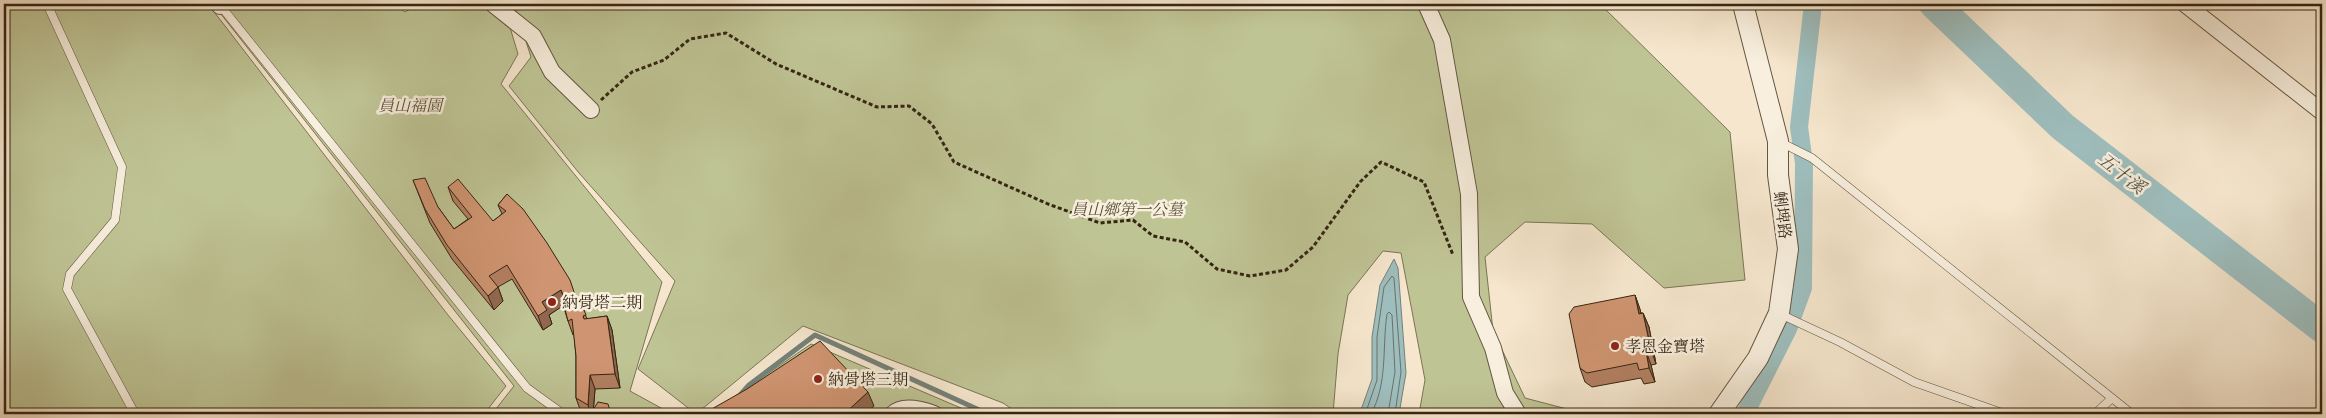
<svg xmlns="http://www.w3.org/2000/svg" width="2326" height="418" font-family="'Gentium Book Plus','Noto Serif TC',serif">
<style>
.green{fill:#bfc495;stroke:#7a7554}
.water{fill:#9ebebe;stroke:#748179}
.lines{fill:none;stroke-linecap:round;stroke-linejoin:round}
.shore{stroke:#6a7268;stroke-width:1}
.stream{stroke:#748179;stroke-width:5}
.canal{stroke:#9ebebe;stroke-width:18}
.river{stroke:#9ebebe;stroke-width:30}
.service-casing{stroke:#655641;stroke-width:9}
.minor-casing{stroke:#655641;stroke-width:18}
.tertiary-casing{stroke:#655641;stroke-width:22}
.path{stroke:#352612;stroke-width:3;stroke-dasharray:4 2.5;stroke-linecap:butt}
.service{stroke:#f8efde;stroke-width:8}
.minor{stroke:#f8efde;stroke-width:16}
.tertiary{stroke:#f8efde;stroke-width:20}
.wall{fill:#b27f61;stroke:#352612}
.shaded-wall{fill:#91684f;stroke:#352612}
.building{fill:#cf9471;stroke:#352612}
.poi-dot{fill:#8f2418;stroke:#f8efde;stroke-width:2}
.labels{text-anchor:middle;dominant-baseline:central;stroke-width:5;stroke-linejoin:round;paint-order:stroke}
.park-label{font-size:16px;font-style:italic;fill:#584e33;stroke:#f8efde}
.street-label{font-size:16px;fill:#352612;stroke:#f8efde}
.poi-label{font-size:16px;fill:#352612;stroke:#f8efde;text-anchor:start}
.water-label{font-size:18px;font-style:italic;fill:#545446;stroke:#f8efde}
</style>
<rect width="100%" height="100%" fill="#f5e6cd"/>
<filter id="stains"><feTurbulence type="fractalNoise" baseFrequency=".004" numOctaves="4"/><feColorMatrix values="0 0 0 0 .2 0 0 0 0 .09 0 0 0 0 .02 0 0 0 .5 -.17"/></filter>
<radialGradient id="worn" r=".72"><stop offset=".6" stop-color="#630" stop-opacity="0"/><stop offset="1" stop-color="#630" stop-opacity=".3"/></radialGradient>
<path class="green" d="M 4,4 L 208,4 L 448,315 L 506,386 L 484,414 L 4,414 Z
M 213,4 L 393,4 L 405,12 L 418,4 L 503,4 L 518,54 L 501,84 L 662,282 L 630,391 L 672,414 L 492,414 L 514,386 Z
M 514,4 L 1600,4 L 1730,132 L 1745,280 L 1664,288 L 1592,224 L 1525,222 L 1485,257 L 1493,331 L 1525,398 L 1567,409 L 1571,414 L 1419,414 L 1425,380 L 1401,253 L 1383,251 L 1348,295 L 1338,354 L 1333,414 L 1019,414 L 1003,403 L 803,326 L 696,414 L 638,369 L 675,281 L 579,173 L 509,86 L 531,57 Z
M 811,344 L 975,414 L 709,414 Z"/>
<path class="water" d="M 1394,259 L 1398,268 L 1406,373 L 1399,414 L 1355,414 L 1362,407 L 1372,379 L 1372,337 L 1380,285 Z"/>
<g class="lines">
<path class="shore" d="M 1362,414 L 1367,409 L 1377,380 L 1377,337 L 1384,287 L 1392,276 L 1394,278 L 1401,372 L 1395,414
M 1371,414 C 1388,383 1382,348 1387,314 L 1389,312 L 1392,315 L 1395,372 L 1388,414"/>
<path class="stream" d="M 741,394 L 749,385 L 815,335 L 988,414"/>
<path class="canal" d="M 1745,414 L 1788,329 L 1803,288 L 1804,163 L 1799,127 L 1813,4"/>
<path class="river" d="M 1934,4 L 2063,127 L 2322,328"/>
<g class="service-casing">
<path id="service" d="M 47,4 L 122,167 L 115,220 L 70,274 L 67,289 L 135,414
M 220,5 L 527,388 L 563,414
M 1780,142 L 1812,158 L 2132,414
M 1780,314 L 1840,342 L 1914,382 L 2005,414
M 2095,414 L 2112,398"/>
</g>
<g class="minor-casing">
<path id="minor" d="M 220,4 L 220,6
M 493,4 L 533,36 L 552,72 L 591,110
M 1426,4 L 1442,40 L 1469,194 L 1471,297 L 1493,348 L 1505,393 L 1518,414
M 2185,4 L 2322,112
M 893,414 C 903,404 923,410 934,414"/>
</g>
<g class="tertiary-casing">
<path id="tertiary" d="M 1719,414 L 1758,358 L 1779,313 L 1788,249 L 1778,175 L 1778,141 L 1743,4"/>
</g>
<path class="path" d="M 601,100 L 632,72 L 664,60 L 690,39 L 726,33 L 776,64 L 877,107 L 909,106 L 932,124 L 954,162 L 1048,204 L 1100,223 L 1133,220 L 1153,236 L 1185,242 L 1217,269 L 1250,276 L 1286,270 L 1313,247 L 1360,182 L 1381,162 L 1424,182 L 1453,255"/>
<use href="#service" class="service"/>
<use href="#minor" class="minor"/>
<use href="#tertiary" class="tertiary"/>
</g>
<path class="wall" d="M 413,180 L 438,207 L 454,229 L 468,219 L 453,201 L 448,187 L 493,221 L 502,214 L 498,205 L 507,194 L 576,298 L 579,298 L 587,319 L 607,316 L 612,330 L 620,388 L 595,389 L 593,414 L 585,414 L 581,412 L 576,398 L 576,356 L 574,334 L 573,335 L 568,321 L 563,305 L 549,315 L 552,324 L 543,330 L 512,279 L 498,287 L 503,301 L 494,310 L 452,259 L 430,223 Z
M 1635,295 L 1641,313 L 1643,313 L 1649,327 L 1656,364 L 1651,365 L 1655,382 L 1644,384 L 1641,378 L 1592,387 L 1585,382 L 1580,368 Z"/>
<path class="shaded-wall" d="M 498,287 L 503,301 L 494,310 L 488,296 Z
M 561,290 L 566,304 L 549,315 L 552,324 L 543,330 L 538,316 L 542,302 Z
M 1635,295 L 1640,309 L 1644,328 L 1639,314 Z
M 1643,313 L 1649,327 L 1656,364 L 1651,350 Z
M 607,316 L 612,330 L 620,388 L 615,374 Z
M 1646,351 L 1651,365 L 1655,382 L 1649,368 Z
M 590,375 L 595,389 L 593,414 L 591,414 L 588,405 Z
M 868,392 L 874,406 L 865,414 L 844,414 Z"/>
<path class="building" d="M 425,178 L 438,207 L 454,229 L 472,217 L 448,187 L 458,179 L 493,221 L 506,211 L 498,205 L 507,194 L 523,209 L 547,243 L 570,280 L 576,298 L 579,298 L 586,315 L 583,316 L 584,319 L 607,316 L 615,374 L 590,375 L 588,405 L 576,398 L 576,356 L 572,319 L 568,321 L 563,302 L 566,302 L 561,290 L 542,302 L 547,310 L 538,316 L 507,265 L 489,276 L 498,287 L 488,296 L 447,245 L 425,209 L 413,180 Z
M 1635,295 L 1639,314 L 1643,313 L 1651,350 L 1646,351 L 1649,368 L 1639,370 L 1637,363 L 1587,373 L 1580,368 L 1569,314 L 1574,307 Z
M 820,341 L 868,392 L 844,414 L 703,414 L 747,389 Z
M 598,402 L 608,404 L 611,414 L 594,414 L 593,410 Z
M 629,410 L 637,414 L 626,414 Z"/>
<g class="poi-dot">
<circle cx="552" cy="302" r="5"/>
<circle cx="1615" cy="346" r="5"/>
<circle cx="818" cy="379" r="5"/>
</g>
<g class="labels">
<g class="park-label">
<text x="410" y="105">員山福園</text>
<text x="1127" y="209">員山鄉第一公墓</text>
</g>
<g class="street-label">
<text transform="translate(1783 215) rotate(83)">蜊埤路</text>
</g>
<g class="poi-label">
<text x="562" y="302">納骨塔二期</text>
<text x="1625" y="346">孝恩金寶塔</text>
<text x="828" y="379">納骨塔三期</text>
</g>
<g class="water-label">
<text transform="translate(2122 173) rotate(38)">五十溪</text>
</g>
</g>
<rect width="2326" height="418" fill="none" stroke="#f5e6cd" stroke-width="20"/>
<rect x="5" y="5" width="2316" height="408" fill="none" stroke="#352612" stroke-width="2.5"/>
<rect x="10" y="10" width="2306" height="398" fill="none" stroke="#352612"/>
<rect width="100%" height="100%" filter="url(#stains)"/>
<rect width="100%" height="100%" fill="url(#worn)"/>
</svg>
